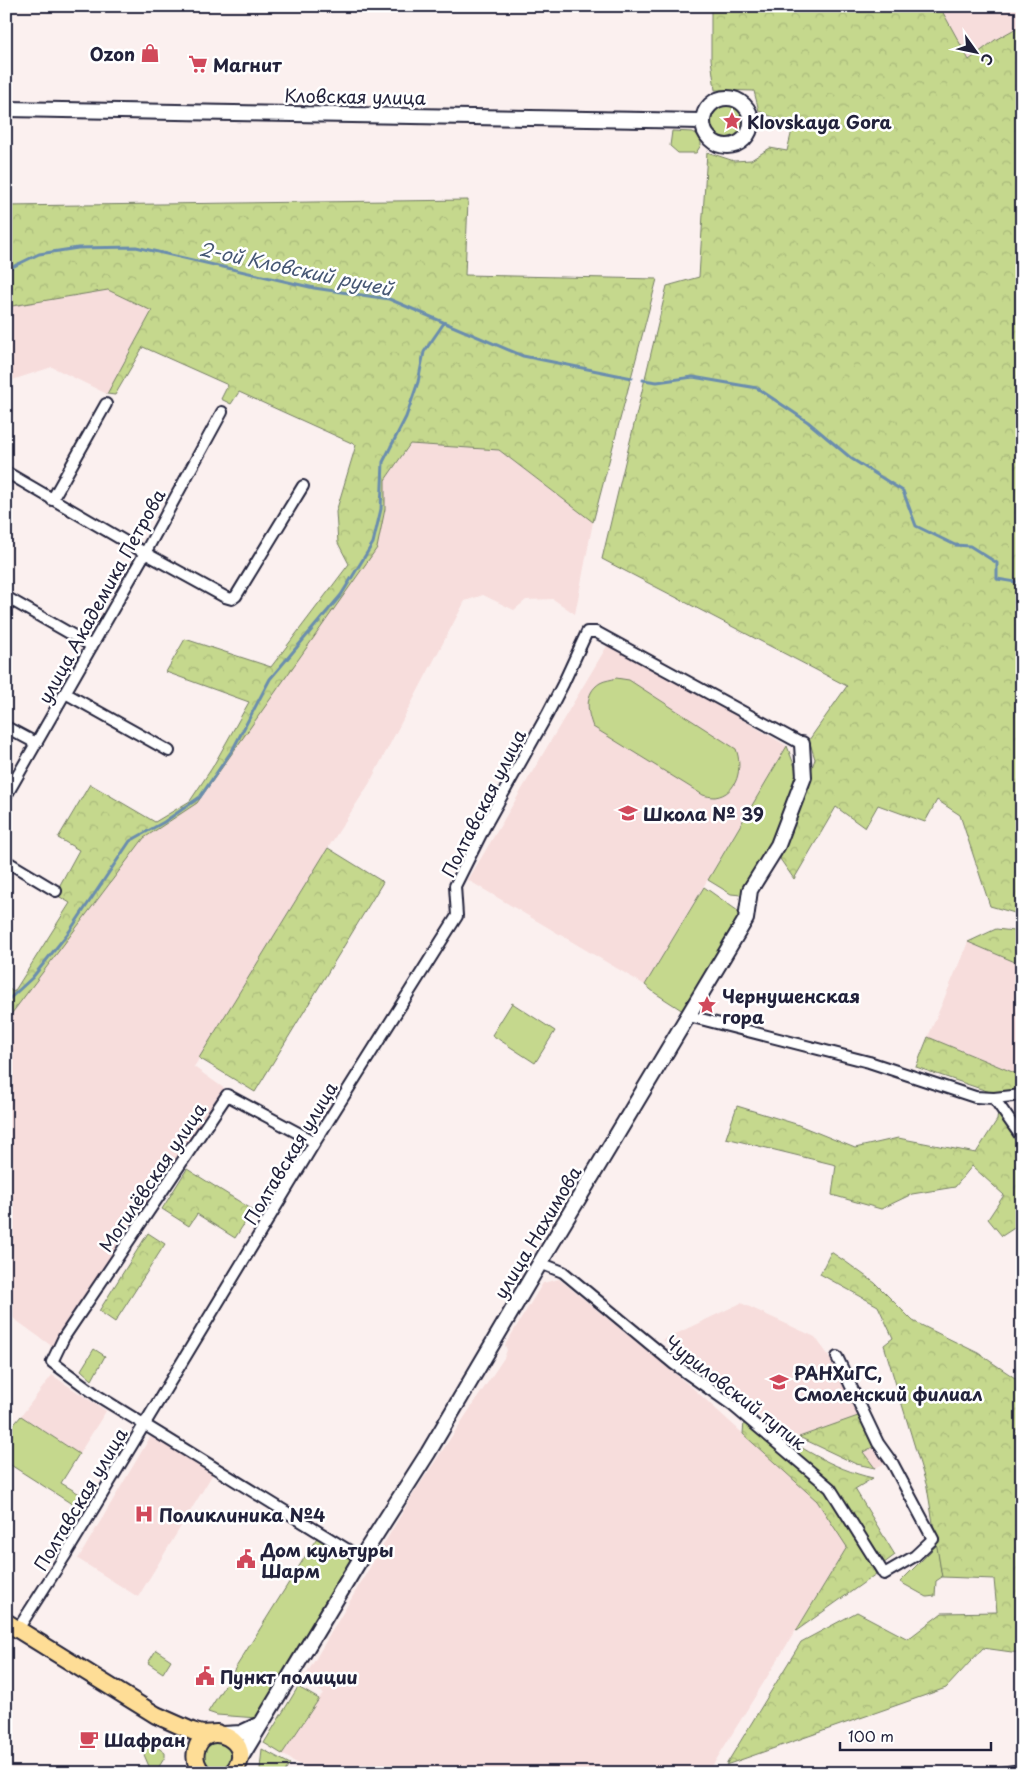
<svg xmlns="http://www.w3.org/2000/svg" width="1028" height="1779" font-family="'Playpen Sans',sans-serif">
<style>
.built{fill:#f7dddc}
.grass{fill:#c5d88d;stroke:#747d64}
.forest{fill:url(#forest-crowns);stroke:#747d64}
.lines{fill:none;stroke-linecap:round;stroke-linejoin:round}
.stream{stroke:#6a8dae;stroke-width:3}
.street-casing{stroke:#22223b;stroke-width:14}
.secondary-casing{stroke:#22223b;stroke-width:18}
.primary-casing{stroke:#22223b;stroke-width:20}
.street{stroke:#fff;stroke-width:10}
.secondary{stroke:#fff;stroke-width:14}
.primary{stroke:#fedd96;stroke-width:16}
.labels{text-anchor:middle;dominant-baseline:central;stroke-width:5;stroke-linejoin:round;paint-order:stroke}
.poi-label{font-size:18px;font-weight:bold;fill:#22223b;stroke:#fff;text-anchor:start}
.street-label{font-size:18px;fill:#22223b;stroke:#fff}
.water-label{font-size:19px;font-style:italic;fill:#465774;stroke:#fff}
</style>
<defs>
<pattern id="forest-crowns" width="20" height="18" patternUnits="userSpaceOnUse" patternTransform="scale(1.25)"><rect width="20" height="18" fill="#c5d88d"/><path d="M2 6a3 3 0 1 1 6 0M12 15a3 3 0 1 1 6 0" fill="none" stroke="#a9b97b"/></pattern>
</defs>
<rect width="100%" height="100%" fill="#fbf0ef"/>
<filter id="ink" filterUnits="userSpaceOnUse"><feTurbulence type="fractalNoise" baseFrequency=".02" numOctaves="2"/><feDisplacementMap in="SourceGraphic" scale="10" xChannelSelector="R" yChannelSelector="G"/><feConvolveMatrix kernelMatrix="1 2 1 2 8 2 1 2 1" color-interpolation-filters="sRGB"/></filter>
<g filter="url(#ink)">
<path class="built" d="M 943,6 L 1022,6 L 1022,25 L 995,40 L 969,60 L 941,9 Z
M 108,290 L 152,311 L 107,394 L 52,367 L 6,382 L 6,307 Z
M 411,444 L 499,450 L 593,522 L 575,614 L 553,599 L 526,600 L 514,610 L 483,595 L 465,601 L 369,784 L 328,848 L 194,1067 L 225,1089 L 53,1347 L 6,1313 L 6,1021 L 144,838 L 197,803 L 385,509 L 385,480 Z
M 610,641 L 787,746 L 645,985 L 468,880 Z
M 968,942 L 1022,965 L 1022,1076 L 928,1037 Z
M 559,1279 L 695,1390 L 817,1501 L 847,1547 L 708,1773 L 339,1773 L 328,1766 L 323,1773 L 313,1773 L 282,1754 L 323,1693 L 303,1680 L 414,1493 L 504,1358 L 507,1350 L 505,1345 L 543,1283 Z
M 741,1303 L 815,1337 L 829,1356 L 858,1416 L 799,1437 L 788,1432 L 749,1408 L 663,1340 Z
M 52,1375 L 106,1411 L 79,1454 L 21,1416 Z
M 152,1434 L 214,1472 L 138,1597 L 78,1559 Z
M 877,1445 L 888,1462 L 875,1468 L 863,1452 Z"/>
<path class="grass" d="M707 121a20 20 0 1 1 40 0a20 20 0 1 1-40 0Z
M 672,131 L 693,132 L 701,137 L 701,145 L 696,153 L 678,153 L 670,146 Z
M 616,678 L 629,680 L 736,749 C 743,767 738,794 715,797 C 711,797 706,796 703,795 L 593,727 C 587,712 584,693 600,683 C 605,680 612,680 616,678 Z
M 787,746 L 798,775 L 774,842 L 741,895 L 731,894 L 708,880 Z
M 704,887 L 738,911 L 738,920 L 683,1011 L 655,993 L 645,985 Z
M 512,1003 L 555,1031 L 535,1063 L 492,1035 Z
M 94,1349 L 105,1356 L 92,1380 L 81,1370 Z
M 21,1416 L 79,1454 L 61,1483 L 83,1496 L 75,1506 L 6,1462 L 6,1434 Z
M 318,1536 L 347,1553 L 351,1563 L 257,1718 L 217,1715 L 208,1712 Z
M 937,1545 L 942,1577 L 936,1581 L 935,1596 L 927,1597 L 900,1582 Z
M 156,1650 L 171,1660 L 163,1673 L 148,1663 Z
M 298,1687 L 319,1699 L 282,1754 L 264,1743 Z
M 140,1739 L 152,1743 L 165,1753 L 165,1757 L 155,1773 L 151,1771 L 139,1743 Z
M202 1756a15 15 0 1 1 30 0a15 15 0 1 1-30 0Z
M 262,1749 L 290,1764 L 284,1773 L 264,1773 L 260,1769 Z"/>
<path class="forest" d="M 711,6 L 943,6 L 941,9 L 969,60 L 995,40 L 1022,25 L 1022,915 L 990,906 L 960,815 L 937,800 L 925,822 L 878,805 L 865,828 L 836,807 L 794,879 L 780,859 L 815,759 L 809,740 L 847,686 L 602,559 L 667,286 L 699,277 L 707,152 L 734,161 L 751,160 L 770,148 L 787,151 L 793,126 L 759,111 L 754,91 L 715,90 L 711,59 Z
M 468,200 L 465,275 L 657,279 L 593,522 L 499,450 L 410,444 L 385,480 L 385,509 L 377,548 L 197,803 L 144,838 L 6,1021 L 6,987 L 14,992 L 70,903 L 55,894 L 79,850 L 58,838 L 90,784 L 155,822 L 190,801 L 212,768 L 249,702 L 166,672 L 185,639 L 271,667 L 349,564 L 338,543 L 336,512 L 356,445 L 239,392 L 231,404 L 221,399 L 228,385 L 143,347 L 115,395 L 107,394 L 152,311 L 108,290 L 6,307 L 6,206 Z
M 328,848 L 383,882 L 255,1092 L 199,1058 Z
M 996,929 L 1022,932 L 1022,965 L 968,942 Z
M 928,1037 L 1022,1076 L 1022,1092 L 996,1094 L 916,1067 Z
M 737,1106 L 796,1124 L 855,1148 L 898,1138 L 976,1153 L 997,1120 L 998,1112 L 1022,1148 L 1022,1223 L 1002,1236 L 988,1219 L 1004,1195 L 972,1166 L 955,1187 L 912,1194 L 881,1209 L 832,1195 L 836,1165 L 726,1138 Z
M 187,1169 L 253,1210 L 235,1238 L 197,1214 L 189,1226 L 162,1209 Z
M 148,1233 L 165,1244 L 115,1322 L 99,1311 Z
M 831,1252 L 846,1262 L 875,1283 L 913,1321 L 978,1353 L 1018,1380 L 1022,1385 L 1022,1426 L 1015,1431 L 1022,1436 L 1022,1635 L 1019,1653 L 983,1648 L 946,1688 L 726,1765 L 801,1642 L 857,1612 L 908,1639 L 942,1613 L 997,1612 L 994,1579 L 942,1577 L 927,1487 L 884,1345 L 893,1338 L 878,1306 L 820,1274 Z
M 858,1416 L 877,1445 L 863,1452 L 875,1468 L 856,1464 L 799,1437 Z
M 744,1421 L 826,1489 L 876,1574 L 796,1631 L 847,1547 L 817,1501 L 743,1434 Z
M 762,1423 C 797,1445 832,1469 873,1478 L 855,1489 L 895,1555 L 883,1564 L 832,1485 L 760,1426 Z"/>
<g class="lines">
<path class="stream" d="M 6,270 L 39,254 L 78,248 L 136,247 L 314,288 L 389,299 L 523,356 L 632,378
M 643,380 L 657,382 L 693,377 L 757,388 L 808,422 L 852,459 L 903,491 L 916,526 L 955,545 L 970,546 L 997,563 L 997,579 L 1022,583
M 6,1002 L 32,978 L 69,932 L 130,841 L 164,822 L 200,797 L 233,749 L 270,679 L 341,595 L 373,543 L 381,509 L 383,462 L 406,417 L 418,382 L 424,352 L 444,323"/>
<g class="street-casing">
<path id="street" d="M 6,472 L 145,553 L 225,597 L 232,599 L 236,596 L 303,486
M 52,500 L 106,404
M 6,597 L 92,646
M 65,693 L 169,751
M 6,727 L 36,743
M 6,796 L 145,553 L 222,412
M 6,861 L 56,891
M 689,1016 L 869,1062 L 975,1097 L 994,1098 L 1022,1095
M 994,1098 L 1022,1138
M 315,1142 L 227,1095 L 64,1337 L 52,1362 L 98,1396 L 361,1558
M 540,1263 L 563,1272 L 674,1364 L 732,1405 L 830,1488 L 884,1574 L 915,1556 L 933,1539 L 893,1464 L 878,1443 L 837,1357
M 18,1629 L 66,1554 L 315,1142 L 457,916 L 455,886 L 485,826 L 547,715 L 563,684 L 587,632 L 596,632 L 802,744
M 1000,1773 L 1022,1770"/>
</g>
<g class="secondary-casing">
<path id="secondary" d="M703 122a24 24 0 1 1 48 0a24 24 0 1 1-48 0Z
M 6,109 L 702,121
M 223,1734 L 241,1733 L 260,1724
M 240,1759 L 361,1558 L 428,1453 L 540,1263 L 746,919 L 750,890 L 778,845 L 804,777 L 802,744"/>
</g>
<g class="primary-casing">
<path id="primary" d="M 6,1622 L 156,1715 L 192,1731 L 202,1734 L 217,1733
M 203,1773 C 197,1767 194,1760 196,1751 C 204,1715 261,1743 232,1773"/>
</g>
<use href="#street" class="street"/>
<use href="#secondary" class="secondary"/>
<use href="#primary" class="primary"/>
</g>
</g>
<defs>
<g id="shop-bare" transform="scale(1.5)"><path d="M-5-2.5h2.3a2.7 3.5 0 0 1 5.4 0H5L5.5 6h-11ZM-1.5-2.5h3a1.5 2.3 0 0 0-3 0Z" fill="#d1495b" stroke="#fff" stroke-width="2.5" paint-order="stroke"/></g>
<g id="supermarket-bare" transform="scale(1.5)"><path d="M-6-5.5h2.5l.6 2H6L4.5 2H-2.5L-4.4-4H-6ZM-1.5 3.2a1.3 1.3 0 1 0 .1 0ZM3 3.2a1.3 1.3 0 1 0 .1 0Z" fill="#d1495b" stroke="#fff" stroke-width="2.5" paint-order="stroke"/></g>
<g id="sight-bare" transform="scale(1.5)"><path d="M0-6L1.8-2.2L6-1.7L2.9 1.2L3.7 5.4L0 3.3L-3.7 5.4L-2.9 1.2L-6-1.7L-1.8-2.2Z" fill="#d1495b" stroke="#fff" stroke-width="2.5" paint-order="stroke"/></g>
<g id="school-bare" transform="scale(1.5)"><path d="M0-5L7-2L0 1L-7-2ZM-4 1L0 2.5L4 1V4Q0 6-4 4Z" fill="#d1495b" stroke="#fff" stroke-width="2.5" paint-order="stroke"/></g>
<g id="university-bare" transform="scale(1.5)"><path d="M0-5L7-2L0 1L-7-2ZM-4 1L0 2.5L4 1V4Q0 6-4 4Z" fill="#d1495b" stroke="#fff" stroke-width="2.5" paint-order="stroke"/></g>
<g id="hospital-bare" transform="scale(1.5)"><path d="M-5-5h3v3.5h4V-5h3V5h-3V1.5h-4V5h-3Z" fill="#d1495b" stroke="#fff" stroke-width="2.5" paint-order="stroke"/></g>
<g id="civic-bare" transform="scale(1.5)"><path d="M-.6-6.5H3V-4.5H.6V-3L4-1V1h2V6H-6V1h2V-1L-.6-3ZM-1.2 2.5V6h2.4V2.5Z" fill="#d1495b" stroke="#fff" stroke-width="2.5" paint-order="stroke"/></g>
<g id="cafe-bare" transform="scale(1.5)"><path d="M-5.5-4.5H6V0H3Q3 3.5 0 3.5H-2.5Q-5.5 3.5-5.5 0ZM3-3.2v2h1.7v-2ZM-6 4.5H4V6H-6Z" fill="#d1495b" stroke="#fff" stroke-width="2.5" paint-order="stroke"/></g>
</defs>
<g fill-rule="evenodd">
<use href="#shop-bare" x="150" y="53"/>
<use href="#supermarket-bare" x="198" y="64"/>
<use href="#sight-bare" x="732" y="121"/>
<use href="#school-bare" x="628" y="813"/>
<use href="#sight-bare" x="707" y="1005"/>
<use href="#university-bare" x="779" y="1382"/>
<use href="#hospital-bare" x="144" y="1514"/>
<use href="#civic-bare" x="246" y="1559"/>
<use href="#civic-bare" x="205" y="1676"/>
<use href="#cafe-bare" x="89" y="1739"/>
</g>
<g class="labels">
<g class="poi-label">
<text x="135" y="53" text-anchor="end">Ozon</text>
<text x="213" y="64">Магнит</text>
<text x="747" y="121">Klovskaya Gora</text>
<text x="643" y="813">Школа № 39</text>
<text x="722" y="995">Чернушенская<tspan x="722" dy="21">гора</tspan></text>
<text x="794" y="1372">РАНХиГС,<tspan x="794" dy="21">Смоленский филиал</tspan></text>
<text x="159" y="1514">Поликлиника №4</text>
<text x="261" y="1549">Дом культуры<tspan x="261" dy="21">Шарм</tspan></text>
<text x="220" y="1676">Пункт полиции</text>
<text x="104" y="1739">Шафран</text>
</g>
<g class="street-label">
<text transform="translate(355 96) rotate(1)">Кловская улица</text>
<text transform="translate(101 596) rotate(-61)">улица Академика Петрова</text>
<text transform="translate(483 803) rotate(-63)">Полтавская улица</text>
<text transform="translate(290 1153) rotate(-59)">Полтавская улица</text>
<text transform="translate(152 1177) rotate(-56)">Могилёвская улица</text>
<text transform="translate(537 1232) rotate(-59)">улица Нахимова</text>
<text transform="translate(736 1392) rotate(38)">Чуриловский тупик</text>
<text transform="translate(80 1499) rotate(-59)">Полтавская улица</text>
</g>
<g class="water-label">
<text transform="translate(296 268) rotate(12)">2-ой Кловский ручей</text>
</g>
</g>
<rect width="1028" height="1779" fill="none" stroke="#fff" stroke-width="25"/>
<rect x="12" y="12" width="1003" height="1754" fill="none" stroke="#22223b" stroke-width="2" filter="url(#ink)"/>
<g transform="translate(976 52) rotate(123)" stroke="#ffffff" stroke-width="4" paint-order="stroke">
<path d="M0-4L9 19L0 12L-9 19Z" fill="#22223b"/>
<text y="-8" font-size="14" font-weight="bold" text-anchor="middle" fill="#22223b">С</text>
</g>
<path d="M840 1742v8h151v-8" fill="none" stroke="#22223b" stroke-width="2.5"/>
<text x="848" y="1742" font-size="15" fill="#22223b" stroke="#ffffff" stroke-width="4" paint-order="stroke">100 m</text>
</svg>
